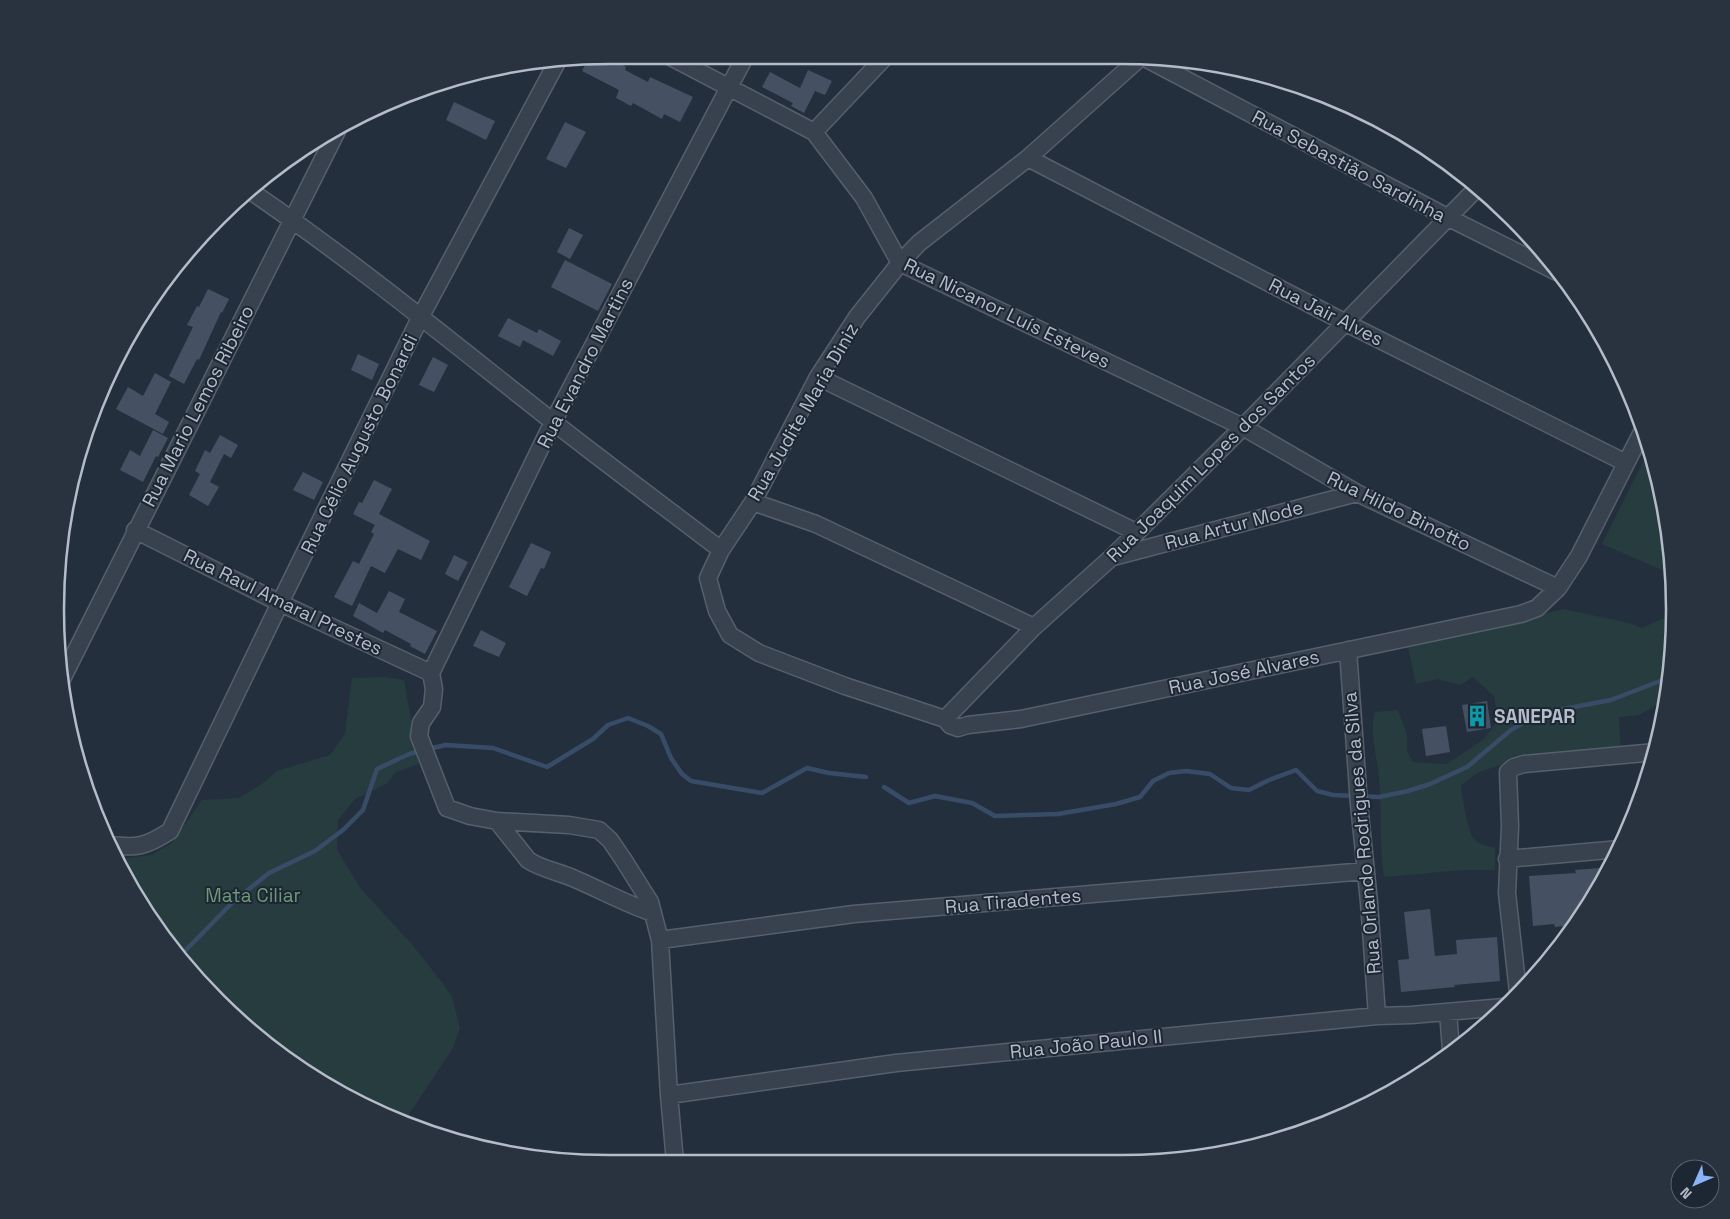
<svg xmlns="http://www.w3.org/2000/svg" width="1730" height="1219" font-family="'Space Grotesk',sans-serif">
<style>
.green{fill:#263c3f}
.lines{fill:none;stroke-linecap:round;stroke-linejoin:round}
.stream{stroke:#394c67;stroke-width:4.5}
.building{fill:#455162}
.street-casing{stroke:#565f6c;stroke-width:19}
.street{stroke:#38414e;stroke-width:16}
.labels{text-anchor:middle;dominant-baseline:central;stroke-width:4;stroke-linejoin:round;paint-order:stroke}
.street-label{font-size:19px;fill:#b4bcc9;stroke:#1d2633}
.poi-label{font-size:19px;font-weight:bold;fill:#b4bcc9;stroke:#1d2633;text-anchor:start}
.park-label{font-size:19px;fill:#6b9a76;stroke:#1d2633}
.rim{fill:none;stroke:#b4bcc9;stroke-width:2.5}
</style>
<rect width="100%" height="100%" fill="#242f3e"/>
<path class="green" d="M 1650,448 L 1670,537 L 1671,574 L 1602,544 Z
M 1563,609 L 1629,623 L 1642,628 L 1673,614 L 1674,645 L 1665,700 L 1639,715 L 1619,717 L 1621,751 L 1564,757 L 1530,755 L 1479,772 L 1461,785 C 1462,795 1468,833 1474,839 C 1480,845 1487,846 1495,848 L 1495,870 L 1463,870 L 1384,877 C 1379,844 1382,811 1379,777 C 1377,756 1369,733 1375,712 L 1398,710 L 1407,735 L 1407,751 L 1413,762 L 1447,764 L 1484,739 L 1498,720 L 1494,696 L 1473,677 L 1460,685 L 1437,679 L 1416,684 L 1408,647 Z
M 384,677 L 404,680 L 419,764 L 396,772 L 386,784 L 355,799 L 338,820 L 337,850 L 361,889 L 410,942 L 441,981 L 452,997 L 460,1028 L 453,1048 L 404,1122 L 365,1107 L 272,1050 L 193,975 L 115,859 L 121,859 L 151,855 L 172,843 L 202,800 L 239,798 L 263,783 L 277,771 L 330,755 L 345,734 L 352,678 Z"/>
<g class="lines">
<path class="stream" d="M 428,749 L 446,745 L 493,748 L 547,767 L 593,739 L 608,725 L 628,718 L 648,726 L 661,734 L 671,758 L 682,774 L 691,781 L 762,793 L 807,768 L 829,773 L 866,777
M 884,787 L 909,803 L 935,796 L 972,803 L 995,816 L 1058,814 L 1116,804 L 1140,797 L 1153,781 L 1169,773 L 1186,771 L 1210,774 L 1231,788 L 1249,790 L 1269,780 L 1296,770 L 1317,791 L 1333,795 L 1379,797 L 1408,791 L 1430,784 L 1467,767 L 1511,730 L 1537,714 L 1611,700 L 1668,678
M 180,956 L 233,902 L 269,873 L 315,851 L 343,830 L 363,810 L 377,769 L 409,754 L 421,751"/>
</g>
<path class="building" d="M 606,55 L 626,67 L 625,70 L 648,82 L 650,77 L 693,97 L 680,122 L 664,114 L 662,119 L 633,103 L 631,106 L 616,98 L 619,90 L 582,71 L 589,58 Z
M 808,70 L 832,81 L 825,95 L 815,91 L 804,113 L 791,106 L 793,103 L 762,87 L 770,72 L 800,88 Z
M 454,102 L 495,121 L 486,140 L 446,120 Z
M 565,122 L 586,132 L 566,168 L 546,159 Z
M 569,228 L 583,235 L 570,259 L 557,252 Z
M 565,260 L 612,284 L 598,311 L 551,287 Z
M 208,289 L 229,299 L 222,313 L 221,312 L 199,360 L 197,359 L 184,384 L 169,376 L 193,327 L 187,325 L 197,306 L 199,307 Z
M 508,318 L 537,333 L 539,329 L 561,341 L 553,356 L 523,340 L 520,347 L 498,336 Z
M 358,354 L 379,364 L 372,380 L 351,370 Z
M 433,357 L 448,365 L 434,392 L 419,385 Z
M 155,373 L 171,382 L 155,414 L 169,422 L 163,434 L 116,409 L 128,387 L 143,396 Z
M 153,430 L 168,438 L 158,457 L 156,456 L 143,482 L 120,470 L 130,450 L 140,456 Z
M 220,435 L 238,445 L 231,458 L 224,454 L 210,482 L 219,487 L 208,506 L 189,495 L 200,474 L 195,471 L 205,450 L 210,453 Z
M 303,472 L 323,482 L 314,500 L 293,490 Z
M 374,480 L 392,489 L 379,514 L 430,541 L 421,560 L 398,549 L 385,573 L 371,566 L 352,606 L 334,597 L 353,561 L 359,564 L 374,534 L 371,532 L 375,525 L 353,514 L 359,502 L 362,503 Z
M 531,543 L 551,552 L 544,569 L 541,568 L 527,596 L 509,587 Z
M 454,555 L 468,562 L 458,581 L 445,574 Z
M 389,591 L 405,599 L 399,612 L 437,631 L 425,654 L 410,646 L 411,644 L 385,630 L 383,633 L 353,616 L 359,603 L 377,613 Z
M 481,630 L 506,643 L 499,657 L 473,646 Z
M 1487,701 L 1491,728 L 1467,732 L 1462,705 Z
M 1446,726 L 1450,752 L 1426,756 L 1422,729 Z
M 1600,868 L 1601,882 L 1574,925 L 1555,927 L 1554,924 L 1533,926 L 1529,876 L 1576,873 L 1575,870 Z
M 1430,909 L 1435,956 L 1457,954 L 1456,940 L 1497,937 L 1500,981 L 1454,985 L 1455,987 L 1401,992 L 1398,960 L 1409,959 L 1404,912 Z"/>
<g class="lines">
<g class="street-casing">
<path id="street" d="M 667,55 L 814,132 L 864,198 L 900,263 L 1243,427 L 1357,493 L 1558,588
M 1143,57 L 1447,217 L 1557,272
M 814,132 L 887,55
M 1028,158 L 1346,323 L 1626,463
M 1477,188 L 1243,427 L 1112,557 L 1034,627 L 945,719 L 950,725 L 958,728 L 968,725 L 1021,719 L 1521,614 L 1537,608 L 1558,588 L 1579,556 L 1644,428
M 252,192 C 356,263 453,343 552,421 C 608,465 665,507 721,550
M 818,377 L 1136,532
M 753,502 L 816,524 L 1034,627
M 135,530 L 280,603 L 431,673
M 1113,557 L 1357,493
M 1348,650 L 1359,804 L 1369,902 L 1377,1016
M 431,673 L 553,422 L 746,55
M 431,673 L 434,689 L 432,707 L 421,723 L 419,736 L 447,808 L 470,816 L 497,821 L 569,825 L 599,830 L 610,840 L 623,859 L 650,902 L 660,940 L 669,1095 L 675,1162
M 60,683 L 338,129
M 945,719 L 845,686 L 759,653 L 730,635 L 717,611 L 708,578 L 721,550 L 753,502 L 818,377 L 857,317 L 900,263 L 919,243 L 1028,158 L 1141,57
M 497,821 L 528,860 C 541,869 560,872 575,879 C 601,890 626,904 653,913
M 108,845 C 138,848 145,847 170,831 L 280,603 L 421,316 L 557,62
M 1507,859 L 1620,849
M 660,940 L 854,914 L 1366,871
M 1518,992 L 1507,893 L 1510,826 L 1508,772 L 1514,767 L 1524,764 L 1656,752
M 1448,1012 L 1451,1050
M 669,1095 L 896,1063 L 1377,1016 L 1411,1015 L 1504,1007"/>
</g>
<use href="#street" class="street"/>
</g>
<defs>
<g id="building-bare" transform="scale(1.725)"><path d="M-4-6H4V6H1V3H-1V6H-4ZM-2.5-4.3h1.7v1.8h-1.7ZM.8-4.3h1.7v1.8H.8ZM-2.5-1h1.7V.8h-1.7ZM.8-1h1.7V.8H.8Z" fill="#0f9aa8" stroke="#1d2633" stroke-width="2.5" paint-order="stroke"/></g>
</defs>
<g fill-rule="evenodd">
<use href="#building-bare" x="1477" y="716"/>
</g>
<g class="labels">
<g class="street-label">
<text transform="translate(1349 166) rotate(28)">Rua Sebastião Sardinha</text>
<text transform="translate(1326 312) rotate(27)">Rua Jair Alves</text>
<text transform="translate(1007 313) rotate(26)">Rua Nicanor Luís Esteves</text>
<text transform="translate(585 363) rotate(-63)">Rua Evandro Martins</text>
<text transform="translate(198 406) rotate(-63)">Rua Mario Lemos Ribeiro</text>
<text transform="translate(803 412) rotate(-60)">Rua Judite Maria Diniz</text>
<text transform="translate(359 444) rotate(-64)">Rua Célio Augusto Bonardi</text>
<text transform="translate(1211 458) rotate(-45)">Rua Joaquim Lopes dos Santos</text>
<text transform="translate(1399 511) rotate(26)">Rua Hildo Binotto</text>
<text transform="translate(1234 525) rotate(-15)">Rua Artur Mode</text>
<text transform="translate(283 602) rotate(26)">Rua Raul Amaral Prestes</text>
<text transform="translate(1244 672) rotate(-12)">Rua José Alvares</text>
<text transform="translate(1362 833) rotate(-95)">Rua Orlando Rodrigues da Silva</text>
<text transform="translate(1013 901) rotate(-5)">Rua Tiradentes</text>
<text transform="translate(1086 1044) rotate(-6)">Rua João Paulo II</text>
</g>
<g class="poi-label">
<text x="1494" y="716">SANEPAR</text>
</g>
<g class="park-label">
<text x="253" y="895">Mata Ciliar</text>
</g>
</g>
<path d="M0 0H1730V1219H0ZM609 64H1121A545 545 0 0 1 1666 609V610A545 545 0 0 1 1121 1155H609A545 545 0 0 1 64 610V609A545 545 0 0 1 609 64Z" fill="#29323f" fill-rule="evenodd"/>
<path class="rim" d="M609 64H1121A545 545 0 0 1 1666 609V610A545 545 0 0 1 1121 1155H609A545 545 0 0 1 64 610V609A545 545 0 0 1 609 64Z"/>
<g transform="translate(1695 1184) rotate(225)"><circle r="24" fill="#1d2633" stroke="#59626f"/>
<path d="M0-4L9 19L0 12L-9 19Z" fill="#8ab4f8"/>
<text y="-8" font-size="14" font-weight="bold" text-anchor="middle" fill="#b4bcc9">N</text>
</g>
</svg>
